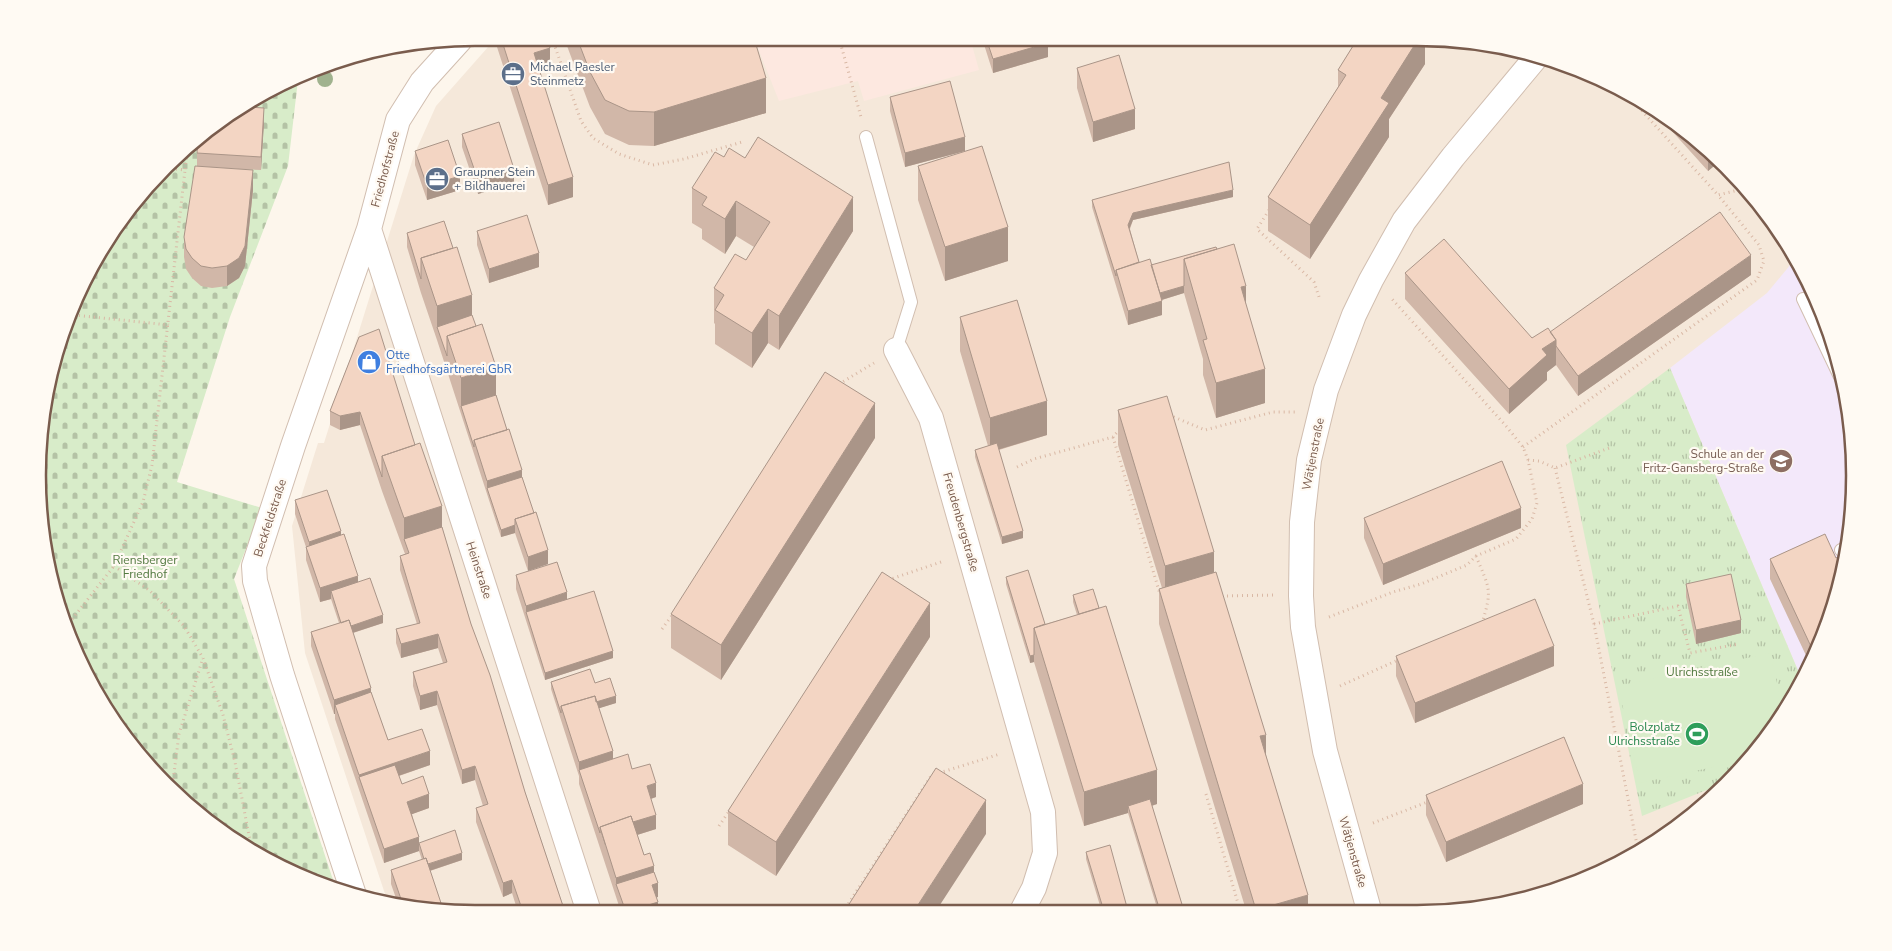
<svg xmlns="http://www.w3.org/2000/svg" width="1892" height="951" font-family="'Nunito Sans',sans-serif">
<style>
.residential{fill:#f5e8da}
.commercial{fill:#fde8e0}
.education{fill:#f3e8fa}
.cemetery{fill:url(#cemetery-stones)}
.park{fill:url(#park-tufts)}
.pitch{fill:#d8ecc9}
.lines{fill:none;stroke-linecap:round;stroke-linejoin:round}
.service-casing{stroke:#d1beb0;stroke-width:14}
.minor-casing{stroke:#d1beb0;stroke-width:26}
.path{stroke:#d9b8a5;stroke-width:3;stroke-dasharray:1 4;stroke-linecap:butt}
.service{stroke:#fff;stroke-width:12}
.minor{stroke:#fff;stroke-width:24}
.tree{fill:#a0b28e}
.wall{fill:#d1b7a8}
.shaded-wall{fill:#aa9588}
.building{fill:#f3d5c3;stroke:#aa9588}
.labels{text-anchor:middle;dominant-baseline:central;stroke-width:4.5;stroke-linejoin:round;paint-order:stroke}
.service-label{font-size:12px;fill:#4e5e75;stroke:#fffaf3;text-anchor:start}
.street-label{font-size:12px;fill:#7a5c4d;stroke:#fffaf3}
.shop-label{font-size:12px;fill:#366cbe;stroke:#fffaf3;text-anchor:start}
.education-label{font-size:12px;fill:#785e54;stroke:#fffaf3;text-anchor:end}
.park-label{font-size:12px;fill:#537a41;stroke:#fffaf3}
.leisure-label{font-size:12px;fill:#27864d;stroke:#fffaf3;text-anchor:end}
.rim{fill:none;stroke:#7a5c4d;stroke-width:2.5}
</style>
<defs>
<pattern id="cemetery-stones" width="16" height="16" patternUnits="userSpaceOnUse" patternTransform="scale(1.25)"><rect width="16" height="16" fill="#d8ecc9"/><path d="M2 7V4a2 2 0 0 1 4 0v3zM10 15v-3a2 2 0 0 1 4 0v3z" fill="#b4c2a5"/></pattern>
<pattern id="park-tufts" width="24" height="20" patternUnits="userSpaceOnUse" patternTransform="scale(1.25)"><rect width="24" height="20" fill="#d8ecc9"/><path d="M3 7l-1-3M5 7V3M7 7l1-3M15 17l-1-3M17 17v-4M19 17l1-3" fill="none" stroke="#b4c2a5"/></pattern>
</defs>
<rect width="100%" height="100%" fill="#fdf6ec"/>
<path class="residential" d="M 496,38 L 1445,38 L 1530,52 L 1610,83 L 1683,128 L 1746,186 L 1796,256 L 1831,334 L 1851,418 L 1854,504 L 1809,669 L 1746,764 L 1660,840 L 1558,890 L 1473,910 L 447,913 L 388,903 L 305,653 L 292,526 L 318,443 L 324,443 L 414,155 L 436,106 Z"/>
<path class="commercial" d="M 754,38 L 970,38 L 979,70 L 864,101 L 858,81 L 779,101 Z"/>
<path class="education" d="M 1796,258 L 1831,334 L 1851,418 L 1854,504 L 1840,589 L 1809,669 L 1802,680 L 1670,368 L 1767,293 Z"/>
<path class="cemetery" d="M 298,80 L 288,166 L 230,317 L 177,482 L 262,508 L 234,579 L 336,889 L 282,868 L 166,785 L 83,669 L 41,532 L 46,390 L 96,256 L 146,187 L 209,128 Z"/>
<path class="park" d="M 1670,368 L 1802,680 L 1746,764 L 1724,783 L 1642,816 L 1566,445 Z"/>
<path class="pitch" d="M 1770,653 L 1783,709 L 1750,759 L 1640,783 L 1618,686 Z"/>
<g class="lines">
<g class="service-casing">
<path id="service" d="M 866,137 L 911,302 L 896,350
M 1803,299 L 1842,381
M 1841,550 L 1846,548"/>
</g>
<g class="minor-casing">
<path id="minor" d="M 369,229 L 589,912
M 896,350 L 931,418 L 1043,812 L 1045,853 L 1034,888 L 1022,911
M 354,895 L 282,675 L 255,581 L 254,566 L 293,446 L 369,229 L 398,120 L 422,82 L 460,40
M 1369,910 L 1325,751 L 1303,627 L 1301,596 L 1302,522 L 1309,460 L 1326,390 L 1354,315 L 1371,280 L 1404,221 L 1453,157 L 1538,55"/>
</g>
<path class="path" d="M 552,38 L 581,121 L 593,138 L 619,154 L 653,165 L 684,159 L 742,142
M 839,38 L 861,117
M 1625,92 L 1718,195
M 166,168 L 185,170 L 188,147
M 1269,210 L 1257,229 L 1314,282 L 1319,297
M 74,315 L 169,325
M 839,384 L 874,363
M 1169,415 L 1205,430 L 1273,412 L 1295,412
M 1113,437 L 1160,594
M 1523,447 L 1757,280 L 1764,261 L 1759,245 L 1718,195 L 1747,188
M 1528,460 L 1539,461 L 1555,468 L 1612,447
M 1017,467 L 1034,459 L 1113,437 L 1120,429
M 1555,468 L 1594,624 L 1638,850
M 1476,556 C 1489,588 1493,589 1482,623
M 114,566 L 149,590 L 184,626 L 203,658 L 223,715 L 235,762 L 251,846
M 888,580 L 944,561
M 1222,596 L 1275,595
M 1329,617 L 1393,592 L 1421,584 L 1467,565 L 1476,556 L 1516,539 L 1532,519 L 1537,503 L 1528,460 L 1523,447 L 1506,426 L 1392,299
M 69,623 L 114,566 L 143,502 L 152,465 L 185,170
M 1594,624 L 1678,606 L 1690,653 L 1739,644
M 662,629 L 673,614
M 1340,686 L 1398,660
M 939,773 L 1000,754
M 172,789 L 179,734 L 203,658
M 1206,794 L 1240,910
M 1373,823 L 1430,801
M 719,826 L 730,810
M 1569,884 L 1570,883
M 843,912 L 931,776 L 933,775"/>
<use href="#service" class="service"/>
<use href="#minor" class="minor"/>
</g>
<circle class="tree" cx="325" cy="79" r="8"/>
<path class="wall" d="M 497,38 L 546,38 L 550,68 L 539,71 L 573,197 L 548,205 L 497,47 Z
M 564,38 L 647,38 L 654,43 L 766,113 L 654,146 L 629,145 L 605,134 L 590,107 Z
M 759,38 L 784,38 L 762,46 Z
M 982,38 L 1046,38 L 1048,57 L 993,73 Z
M 1358,38 L 1430,38 L 1425,47 L 1425,64 L 1389,119 L 1389,137 L 1310,259 L 1268,231 L 1268,197 L 1338,87 L 1338,70 Z
M 1077,68 L 1135,129 L 1093,142 L 1077,88 Z
M 890,97 L 965,151 L 905,167 L 890,111 Z
M 1652,109 L 1683,128 L 1719,162 L 1708,171 Z
M 264,122 L 261,170 L 213,168 L 253,190 L 245,266 L 239,278 L 227,286 L 212,288 L 201,286 L 192,278 L 186,269 L 184,257 L 184,237 L 197,167 L 197,153 Z
M 462,134 L 514,183 L 478,194 L 462,147 Z
M 415,151 L 460,190 L 427,200 L 415,165 Z
M 918,166 L 1008,261 L 945,281 L 918,200 Z
M 692,188 L 853,231 L 779,350 L 768,343 L 752,368 L 715,344 L 715,324 L 714,323 L 714,288 L 746,260 L 754,247 L 736,236 L 725,254 L 702,239 L 702,229 L 692,223 Z
M 1233,197 L 1133,220 L 1130,229 L 1139,262 L 1151,265 L 1216,247 L 1246,305 L 1265,403 L 1216,418 L 1203,375 L 1203,359 L 1184,293 L 1162,300 L 1162,315 L 1128,325 L 1092,207 L 1092,200 Z
M 477,231 L 539,267 L 489,283 L 477,245 Z
M 407,233 L 472,315 L 496,395 L 522,477 L 548,564 L 528,571 L 515,533 L 501,537 L 437,340 L 421,293 L 407,247 Z
M 1405,273 L 1532,338 L 1550,332 L 1751,275 L 1578,396 L 1556,365 L 1547,372 L 1547,380 L 1509,414 L 1405,299 Z
M 960,317 L 1047,435 L 999,450 L 1023,538 L 1002,544 L 975,457 L 975,450 L 988,446 L 960,351 Z
M 359,337 L 415,445 L 442,527 L 471,624 L 525,792 L 565,912 L 518,912 L 512,893 L 503,897 L 476,822 L 476,808 L 483,806 L 475,780 L 462,784 L 437,705 L 420,710 L 413,686 L 413,672 L 443,663 L 438,648 L 401,658 L 396,643 L 396,629 L 417,624 L 400,570 L 400,556 L 405,554 L 382,491 L 360,425 L 340,430 L 330,425 L 330,411 Z
M 1118,410 L 1214,573 L 1266,755 L 1308,910 L 1246,910 L 1159,624 L 1159,589 L 1162,588 L 1118,445 Z
M 875,438 L 721,680 L 671,648 L 671,614 Z
M 295,500 L 341,535 L 358,582 L 383,623 L 353,633 L 371,692 L 388,740 L 430,765 L 399,776 L 402,784 L 429,808 L 412,814 L 419,843 L 462,860 L 430,871 L 444,912 L 398,904 L 391,884 L 391,870 L 422,860 L 419,851 L 384,863 L 335,719 L 335,714 L 334,714 L 311,646 L 311,632 L 339,623 L 331,599 L 320,602 L 306,560 L 306,547 L 295,514 Z
M 1364,518 L 1521,528 L 1383,585 L 1364,538 Z
M 1836,558 L 1840,589 L 1811,666 L 1770,579 L 1770,559 Z
M 516,575 L 567,599 L 613,658 L 545,680 L 516,589 Z
M 1006,577 L 1045,624 L 1077,615 L 1073,602 L 1073,595 L 1157,804 L 1152,806 L 1184,911 L 1158,911 L 1128,813 L 1084,826 L 1034,662 L 1030,663 L 1006,584 Z
M 1686,584 L 1741,633 L 1696,644 L 1686,597 Z
M 930,637 L 776,876 L 728,845 L 728,811 Z
M 1396,656 L 1554,666 L 1415,723 L 1396,676 Z
M 551,682 L 595,683 L 616,703 L 599,708 L 613,759 L 632,769 L 656,797 L 651,799 L 656,829 L 637,835 L 644,855 L 654,872 L 658,897 L 656,897 L 659,912 L 621,912 L 579,784 L 579,776 L 551,689 Z
M 1426,795 L 1583,804 L 1446,862 L 1426,815 Z
M 1086,852 L 1128,911 L 1101,909 L 1086,859 Z"/>
<path class="shaded-wall" d="M 762,38 L 784,38 L 762,46 Z
M 1417,38 L 1430,38 L 1425,47 L 1425,64 L 1389,119 L 1389,137 L 1310,259 L 1310,225 L 1381,98 Z
M 1048,43 L 1048,57 L 993,73 L 993,59 Z
M 550,48 L 550,68 L 534,73 L 534,53 Z
M 766,78 L 766,113 L 654,146 L 654,112 Z
M 264,108 L 264,122 L 261,170 L 261,157 Z
M 1135,109 L 1135,129 L 1093,142 L 1093,122 Z
M 965,137 L 965,151 L 905,167 L 905,153 Z
M 1708,152 L 1719,162 L 1708,171 Z
M 514,169 L 514,183 L 478,194 L 478,180 Z
M 253,170 L 253,190 L 245,266 L 239,278 L 227,286 L 227,266 Z
M 460,176 L 460,190 L 427,200 L 427,186 Z
M 573,177 L 573,197 L 548,205 L 548,185 Z
M 1233,190 L 1233,197 L 1133,220 L 1128,232 L 1128,225 L 1133,213 Z
M 853,197 L 853,231 L 779,350 L 779,316 Z
M 736,201 L 736,236 L 725,254 L 725,219 Z
M 1008,227 L 1008,261 L 945,281 L 945,247 Z
M 539,253 L 539,267 L 489,283 L 489,269 Z
M 1751,255 L 1751,275 L 1578,396 L 1578,376 Z
M 1184,286 L 1184,293 L 1158,301 L 1158,294 Z
M 1246,286 L 1246,320 L 1241,287 Z
M 472,295 L 472,329 L 437,327 L 437,306 Z
M 1162,301 L 1162,315 L 1128,325 L 1128,311 Z
M 768,309 L 768,343 L 752,368 L 752,333 Z
M 1556,340 L 1556,365 L 1547,372 L 1547,380 L 1509,414 L 1509,389 L 1542,349 Z
M 496,367 L 496,402 L 461,406 L 461,378 Z
M 1265,369 L 1265,403 L 1216,418 L 1216,383 Z
M 1047,401 L 1047,435 L 990,452 L 990,418 Z
M 875,403 L 875,438 L 721,680 L 721,645 Z
M 360,412 L 360,425 L 340,430 L 340,416 Z
M 522,470 L 522,484 L 487,488 L 487,495 L 487,481 Z
M 442,506 L 442,540 L 404,539 L 404,518 Z
M 1521,508 L 1521,528 L 1383,585 L 1383,564 Z
M 515,525 L 515,533 L 501,537 L 501,530 Z
M 341,531 L 341,545 L 309,555 L 309,542 Z
M 1023,531 L 1023,538 L 1002,544 L 1002,537 Z
M 548,550 L 548,564 L 528,571 L 528,557 Z
M 1214,552 L 1214,586 L 1165,601 L 1165,566 Z
M 358,576 L 358,590 L 331,591 L 331,599 L 320,602 L 320,588 Z
M 567,592 L 567,606 L 526,612 L 526,606 Z
M 930,603 L 930,637 L 776,876 L 776,842 Z
M 383,615 L 383,623 L 343,636 L 343,629 Z
M 1741,620 L 1741,633 L 1696,644 L 1696,630 Z
M 438,634 L 438,648 L 401,658 L 401,644 Z
M 1554,646 L 1554,666 L 1415,723 L 1415,703 Z
M 613,651 L 613,658 L 545,680 L 545,673 Z
M 1034,655 L 1034,662 L 1030,663 L 1030,656 Z
M 371,688 L 371,701 L 335,705 L 335,714 L 334,714 L 334,700 Z
M 437,691 L 437,705 L 420,710 L 420,696 Z
M 616,696 L 616,703 L 565,719 L 563,712 Z
M 1266,735 L 1266,770 L 1260,736 Z
M 430,751 L 430,765 L 363,788 L 359,778 L 359,775 Z
M 613,751 L 613,765 L 579,770 L 579,776 L 579,762 Z
M 475,766 L 475,780 L 462,784 L 462,770 Z
M 1157,770 L 1157,804 L 1130,812 L 1128,806 L 1128,813 L 1084,826 L 1084,792 Z
M 656,783 L 656,797 L 647,800 L 647,786 Z
M 1583,784 L 1583,804 L 1446,862 L 1446,842 Z
M 429,794 L 429,808 L 407,816 L 407,802 Z
M 986,800 L 986,834 L 936,911 L 914,911 Z
M 656,815 L 656,829 L 605,845 L 601,832 Z
M 419,837 L 419,851 L 384,863 L 384,849 Z
M 462,853 L 462,860 L 426,872 L 426,865 Z
M 654,866 L 654,884 L 658,883 L 658,897 L 652,899 L 616,884 L 616,878 Z
M 512,880 L 512,893 L 503,897 L 503,883 Z
M 1308,895 L 1308,910 L 1256,910 Z
M 658,902 L 658,912 L 626,912 Z"/>
<path class="building" d="M 501,38 L 546,38 L 550,48 L 534,53 L 573,177 L 548,185 Z
M 577,38 L 647,38 L 654,43 L 676,38 L 754,38 L 766,78 L 654,112 L 629,111 L 605,100 L 590,72 Z
M 986,38 L 1046,38 L 1048,43 L 993,59 Z
M 1358,38 L 1419,38 L 1381,98 L 1389,103 L 1310,225 L 1268,197 L 1346,75 L 1338,70 Z
M 1119,55 L 1135,109 L 1093,122 L 1077,68 Z
M 950,81 L 965,137 L 905,153 L 890,97 Z
M 248,107 L 264,108 L 261,157 L 197,153 L 198,138 L 209,128 Z
M 499,122 L 514,169 L 478,180 L 462,134 Z
M 758,137 L 853,197 L 779,316 L 768,309 L 752,333 L 715,310 L 724,295 L 714,288 L 735,254 L 746,260 L 770,222 L 736,201 L 725,219 L 702,205 L 707,197 L 692,188 L 715,152 L 724,157 L 729,148 L 745,158 Z
M 448,140 L 460,176 L 427,186 L 415,151 Z
M 982,146 L 1008,227 L 945,247 L 918,166 Z
M 1229,162 L 1233,190 L 1133,213 L 1128,225 L 1139,262 L 1116,270 L 1116,276 L 1092,200 Z
M 195,166 L 253,170 L 245,246 L 239,258 L 227,266 L 212,268 L 201,266 L 192,258 L 186,249 L 184,237 Z
M 1720,212 L 1751,255 L 1578,376 L 1556,346 L 1556,340 L 1550,332 Z
M 527,215 L 539,253 L 489,269 L 477,231 Z
M 444,221 L 453,248 L 421,258 L 421,279 L 407,233 Z
M 1444,239 L 1532,338 L 1548,328 L 1556,340 L 1542,349 L 1547,355 L 1509,389 L 1405,273 Z
M 1234,244 L 1246,286 L 1241,287 L 1265,369 L 1216,383 L 1203,340 L 1207,339 L 1184,259 Z
M 457,247 L 472,295 L 437,306 L 421,258 Z
M 1216,247 L 1217,249 L 1184,259 L 1184,286 L 1160,293 L 1151,265 Z
M 1150,259 L 1162,301 L 1128,311 L 1116,270 Z
M 1017,300 L 1047,401 L 990,418 L 960,317 Z
M 472,315 L 476,326 L 447,336 L 447,356 L 437,327 Z
M 482,324 L 496,367 L 461,378 L 447,336 Z
M 379,329 L 415,445 L 382,456 L 382,477 L 360,412 L 340,416 L 330,411 L 359,337 Z
M 825,372 L 875,403 L 721,645 L 671,614 Z
M 496,395 L 507,430 L 474,440 L 474,447 L 461,406 Z
M 1167,396 L 1214,552 L 1165,566 L 1118,410 Z
M 509,429 L 522,470 L 487,481 L 474,440 Z
M 420,443 L 442,506 L 404,518 L 382,456 Z
M 997,443 L 1023,531 L 1002,537 L 975,450 Z
M 1502,461 L 1521,508 L 1383,564 L 1364,518 Z
M 522,477 L 534,513 L 515,519 L 515,525 L 501,530 L 487,488 Z
M 327,490 L 341,531 L 309,542 L 295,500 Z
M 536,512 L 548,550 L 528,557 L 515,519 Z
M 442,527 L 471,624 L 490,675 L 525,792 L 565,912 L 523,912 L 512,880 L 503,883 L 476,808 L 488,804 L 475,766 L 462,770 L 437,691 L 420,696 L 413,672 L 447,662 L 438,634 L 401,644 L 396,629 L 420,623 L 400,556 L 409,553 L 404,539 Z
M 344,534 L 358,576 L 320,588 L 306,547 Z
M 1825,534 L 1836,558 L 1845,553 L 1840,589 L 1815,655 L 1770,559 Z
M 557,562 L 567,592 L 526,606 L 516,575 Z
M 1028,570 L 1045,624 L 1034,628 L 1034,655 L 1030,656 L 1006,577 Z
M 882,572 L 930,603 L 776,842 L 728,811 Z
M 1216,572 L 1266,735 L 1260,736 L 1308,895 L 1256,910 L 1159,589 Z
M 1731,574 L 1741,620 L 1696,630 L 1686,584 Z
M 370,578 L 383,615 L 351,626 L 349,620 L 341,623 L 331,591 Z
M 1093,589 L 1099,608 L 1079,614 L 1073,595 Z
M 594,591 L 613,651 L 545,673 L 526,612 Z
M 1535,599 L 1554,646 L 1415,703 L 1396,656 Z
M 1106,606 L 1157,770 L 1084,792 L 1034,628 Z
M 349,620 L 371,688 L 334,700 L 311,632 Z
M 590,669 L 595,683 L 610,678 L 616,696 L 596,702 L 595,696 L 561,706 L 561,713 L 551,682 Z
M 371,692 L 388,740 L 422,729 L 430,751 L 359,775 L 335,705 Z
M 595,696 L 613,751 L 579,762 L 561,706 Z
M 1564,737 L 1583,784 L 1446,842 L 1426,795 Z
M 628,754 L 632,769 L 650,764 L 656,783 L 647,786 L 656,815 L 633,822 L 631,816 L 600,827 L 600,833 L 579,770 Z
M 395,765 L 402,784 L 423,776 L 429,794 L 407,802 L 419,837 L 384,849 L 359,777 Z
M 936,768 L 986,800 L 914,911 L 844,912 Z
M 1150,799 L 1184,911 L 1160,911 L 1128,806 Z
M 631,816 L 644,855 L 650,853 L 654,866 L 616,878 L 600,827 Z
M 455,830 L 462,853 L 428,864 L 426,858 L 424,859 L 419,843 Z
M 1110,845 L 1128,911 L 1096,911 L 1103,908 L 1086,852 Z
M 426,858 L 444,912 L 403,905 L 391,870 Z
M 654,872 L 658,883 L 652,885 L 658,902 L 626,912 L 616,884 Z
M 476,906 L 478,912 L 457,913 Z
M 658,909 L 659,912 L 647,912 Z"/>
<defs>
<g id="office-disc" transform="scale(1.25)"><circle r="9.5" fill="#5c6f8a" stroke="#fffaf3"/><path d="M-6-3h4V-5.5h4V-3h4V5H-6ZM-1-4.5V-3h2v-1.5ZM-6 0V1H6V0Z" fill="#fff"/></g>
<g id="shop-disc" transform="scale(1.25)"><circle r="9.5" fill="#3f7fe0" stroke="#fffaf3"/><path d="M-5-2.5h2.3a2.7 3.5 0 0 1 5.4 0H5L5.5 6h-11ZM-1.5-2.5h3a1.5 2.3 0 0 0-3 0Z" fill="#fff"/></g>
<g id="school-disc" transform="scale(1.25)"><circle r="9.5" fill="#8d6e63" stroke="#fffaf3"/><path d="M0-5L7-2L0 1L-7-2ZM-4 1L0 2.5L4 1V4Q0 6-4 4Z" fill="#fff"/></g>
<g id="stadium-disc" transform="scale(1.25)"><circle r="9.5" fill="#2e9e5b" stroke="#fffaf3"/><path d="M0-5a6.5 5 0 1 0 0 10a6.5 5 0 1 0 0-10ZM-3.5-1.8h7v3.6h-7Z" fill="#fff"/></g>
</defs>
<g fill-rule="evenodd">
<use href="#office-disc" x="513" y="74"/>
<use href="#office-disc" x="437" y="179"/>
<use href="#shop-disc" x="369" y="362"/>
<use href="#school-disc" x="1781" y="461"/>
<use href="#stadium-disc" x="1697" y="734"/>
</g>
<g class="labels">
<g class="service-label">
<text x="530" y="67">Michael Paesler<tspan x="530" dy="14">Steinmetz</tspan></text>
<text x="454" y="172">Graupner Stein<tspan x="454" dy="14">+ Bildhauerei</tspan></text>
</g>
<g class="street-label">
<text transform="translate(385 169) rotate(-75)">Friedhofstraße</text>
<text transform="translate(1313 454) rotate(-79)">Wätjenstraße</text>
<text transform="translate(270 518) rotate(-72)">Beckfeldstraße</text>
<text transform="translate(961 522) rotate(74)">Freudenbergstraße</text>
<text transform="translate(479 570) rotate(72)">Heinstraße</text>
<text transform="translate(1353 852) rotate(74)">Wätjenstraße</text>
</g>
<g class="shop-label">
<text x="386" y="355">Otte<tspan x="386" dy="14">Friedhofsgärtnerei GbR</tspan></text>
</g>
<g class="education-label">
<text x="1764" y="454">Schule an der<tspan x="1764" dy="14">Fritz-Gansberg-Straße</tspan></text>
</g>
<g class="park-label">
<text x="145" y="560">Riensberger<tspan x="145" dy="14">Friedhof</tspan></text>
<text x="1702" y="672">Ulrichsstraße</text>
</g>
<g class="leisure-label">
<text x="1680" y="727">Bolzplatz<tspan x="1680" dy="14">Ulrichsstraße</tspan></text>
</g>
</g>
<path d="M0 0H1892V951H0ZM475 46H1417A429 429 0 0 1 1846 475V476A429 429 0 0 1 1417 905H475A429 429 0 0 1 46 476V475A429 429 0 0 1 475 46Z" fill="#fffaf3" fill-rule="evenodd"/>
<path class="rim" d="M475 46H1417A429 429 0 0 1 1846 475V476A429 429 0 0 1 1417 905H475A429 429 0 0 1 46 476V475A429 429 0 0 1 475 46Z"/>
</svg>
